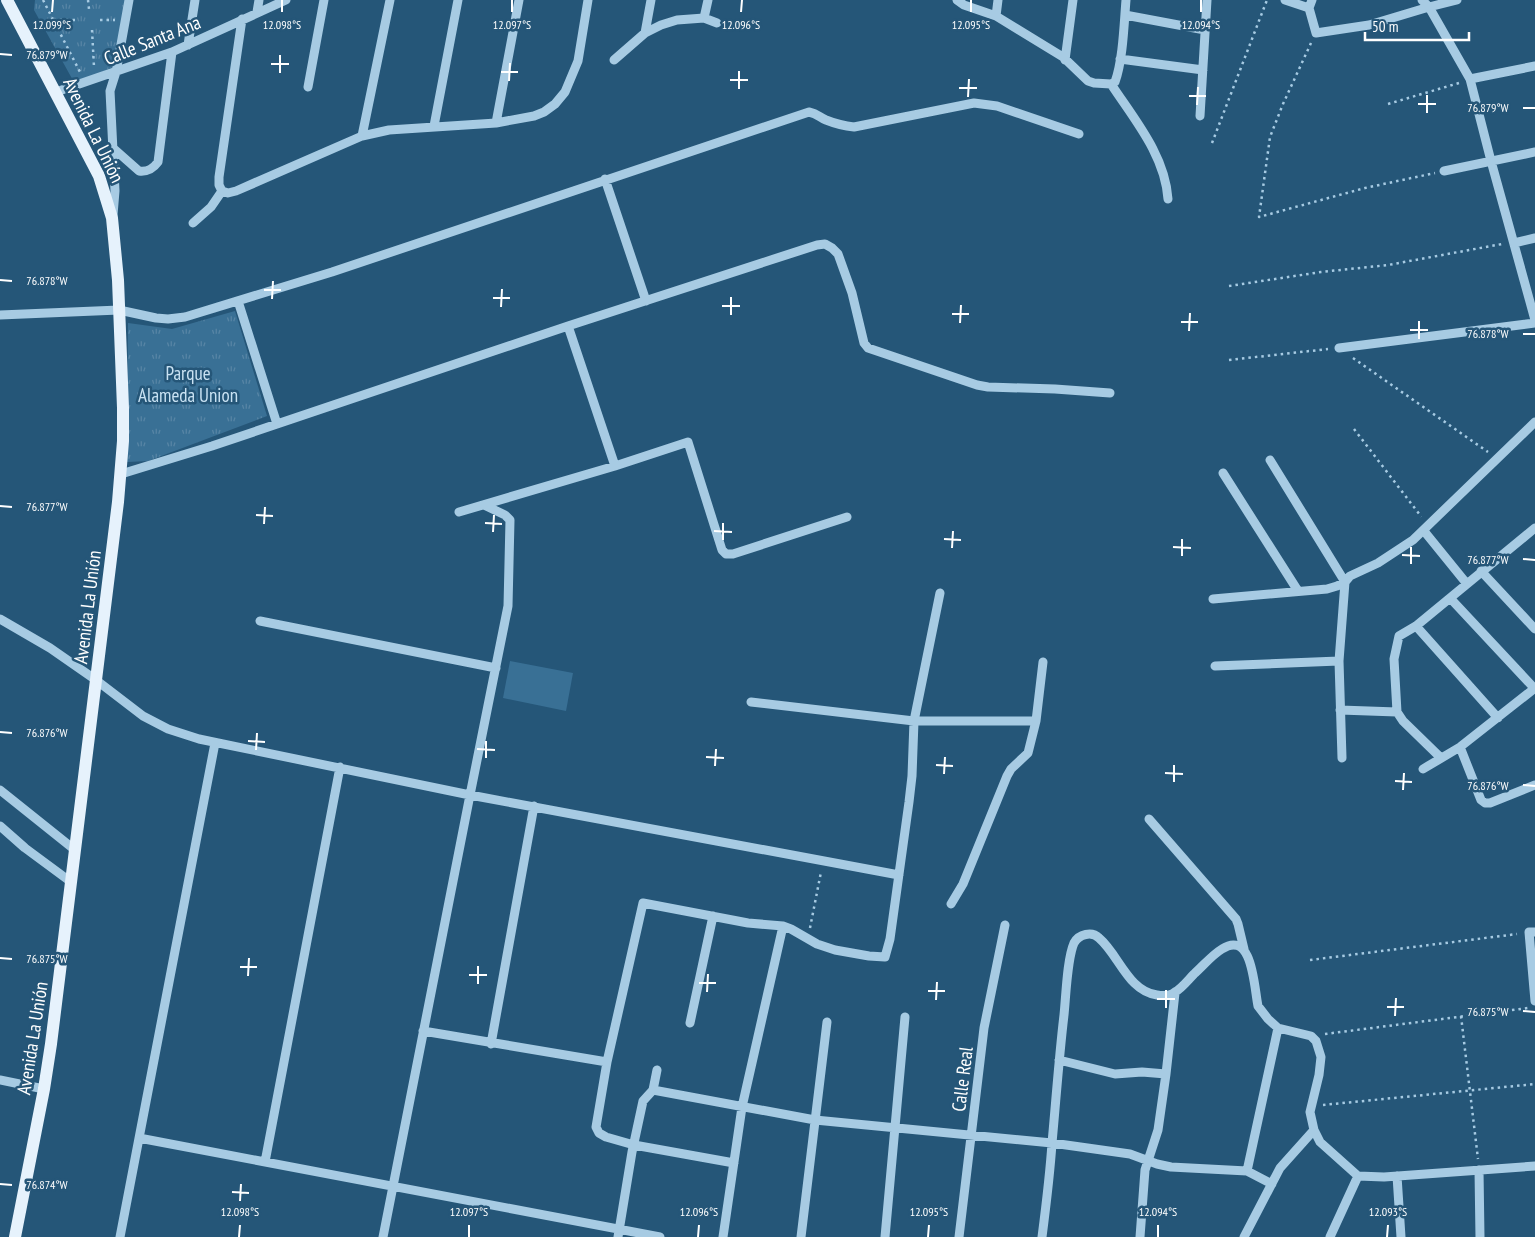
<svg xmlns="http://www.w3.org/2000/svg" width="1535" height="1237" font-family="'PT Sans Narrow',sans-serif">
<style>
.park{fill:url(#park-tufts)}
.pitch{fill:#397095}
.lines{fill:none;stroke-linecap:round;stroke-linejoin:round}
.path{stroke:#a7cbe3;stroke-width:2.5;stroke-dasharray:2.5 4;stroke-linecap:butt}
.minor{stroke:#a7cbe3;stroke-width:9}
.major{stroke:#e6f2fc;stroke-width:12}
.ticks{fill:none;stroke:#fff;stroke-width:2}
.labels{text-anchor:middle;dominant-baseline:central;stroke-width:5;stroke-linejoin:round;paint-order:stroke}
.street-label{font-size:19px;fill:#fff;stroke:#255678}
.park-label{font-size:19px;fill:#c9e2f3;stroke:#255678}
.ticks-label{font-size:12px;text-anchor:middle;fill:#fff;stroke:#255678;stroke-width:5;stroke-linejoin:round;paint-order:stroke}
</style>
<defs>
<pattern id="park-tufts" width="24" height="20" patternUnits="userSpaceOnUse" patternTransform="scale(1.25)"><rect width="24" height="20" fill="#397095"/><path d="M3 7l-1-3M5 7V3M7 7l1-3M15 17l-1-3M17 17v-4M19 17l1-3" fill="none" stroke="#5785a5"/></pattern>
</defs>
<rect width="100%" height="100%" fill="#255678"/>
<path class="park" d="M 35,0 L 125,0 L 115,66 L 75,84 L 34,10 Z
M 235,311 L 267,416 L 148,461 L 127,462 L 128,323 L 172,329 Z"/>
<path class="pitch" d="M 510,661 L 573,673 L 566,711 L 503,698 Z"/>
<g class="lines">
<path class="path" d="M 43,0 L 80,72
M 88,0 L 89,9
M 53,20 L 78,20
M 100,20 L 115,20
M 92,30 L 94,67
M 1311,43 L 1283,104 L 1270,137 L 1259,217 L 1365,188 L 1435,173
M 1388,104 L 1459,83
M 1212,143 L 1267,0
M 1229,286 L 1321,272 L 1388,265 L 1502,244
M 1353,358 L 1488,452
M 1229,360 L 1328,349
M 1354,429 L 1420,515 L 1421,517
M 810,928 L 821,872
M 1310,960 L 1517,934
M 1461,1016 L 1478,1159
M 1325,1034 L 1528,1008
M 1323,1105 L 1535,1084"/>
<path class="minor" d="M 957,0 L 964,5 L 996,16 L 1063,57 L 1088,81 L 1094,83 L 1111,84 L 1115,82 C 1123,60 1124,24 1126,0
M 1285,0 L 1309,8
M 1312,0 L 1309,8 L 1316,33 L 1369,25 L 1429,7 L 1457,0
M 1422,0 L 1429,7 L 1470,79 L 1491,161 L 1535,320
M 257,12 L 259,0
M 1125,15 L 1205,30
M 996,16 L 998,0
M 704,18 L 708,0
M 645,33 L 651,0
M 188,45 L 195,0
M 1120,59 L 1203,70
M 614,60 L 645,33 L 661,25 L 677,20 L 704,18 L 717,23
M 1065,60 L 1073,0
M 1470,79 L 1535,66
M 1111,84 C 1134,119 1165,155 1168,199
M 308,87 L 324,0
M 56,92 L 172,52 L 286,0
M 1200,116 L 1207,0
M 496,123 L 519,0
M 434,126 L 458,0
M 362,136 L 390,0
M 113,148 L 139,171 C 148,172 153,169 158,162 L 172,52
M 1444,171 L 1535,152
M 605,179 L 646,301
M 222,191 L 228,193 L 236,191 L 362,136 L 389,130 L 496,123 L 534,116 L 544,112 L 555,104 L 565,92 L 578,61 L 588,0
M 222,191 L 219,185 L 219,177 L 242,19
M 113,215 L 115,191 L 110,91 L 116,72 L 129,0
M 193,223 L 211,207 L 222,191
M 1514,243 L 1535,238
M 238,301 L 277,424
M 0,315 L 119,310 L 156,318 L 168,319 L 185,317 L 332,272 L 809,112 C 818,114 819,117 826,120 C 836,124 844,126 854,127 L 974,103 L 997,106 L 1079,134
M 568,326 L 615,466
M 1339,348 L 1535,323
M 1270,460 L 1345,582 L 1339,661 L 1342,758
M 1223,473 L 1298,591
M 121,474 L 212,446 L 568,326 L 817,245 L 825,244 L 832,248 L 838,254 L 852,293 L 864,343 L 868,348 L 977,385 L 988,387 L 1055,389 L 1110,393
M 459,512 L 615,466 L 688,442 L 722,550 L 726,554 L 733,554 L 847,517
M 1424,531 L 1467,584
M 1481,571 L 1535,629
M 1450,598 L 1535,689
M 1213,599 L 1327,589 L 1337,586 L 1345,582 L 1350,576 L 1378,563 L 1413,540 L 1535,422
M 0,619 L 50,648 L 96,680 L 143,716 L 168,729 L 199,739 L 470,795 L 899,875
M 260,621 L 496,668
M 1416,626 L 1498,718
M 1215,666 L 1339,661
M 751,702 L 914,721 L 1036,721
M 1340,710 L 1397,712
M 1460,747 L 1481,800 L 1485,803 L 1490,803 L 1535,785
M 1441,758 L 1403,721 L 1397,712 L 1394,659 L 1399,636 L 1416,626 L 1535,528
M 1423,769 L 1460,747 L 1535,688
M 0,790 L 75,850
M 1149,819 L 1236,919 L 1238,924 L 1244,949
M 0,826 L 25,848 L 71,882
M 951,904 L 963,884 L 1007,776 L 1011,769 L 1028,753 L 1036,721 L 1043,662
M 1535,932 L 1529,932 L 1535,1001
M 690,1023 L 713,916
M 423,1031 L 607,1062
M 491,1044 L 534,806
M 1059,1060 L 1115,1074 L 1142,1072 L 1166,1074
M 0,1080 L 44,1089
M 653,1090 L 815,1120 L 1052,1143 L 1130,1154 L 1157,1164 L 1171,1167 L 1247,1171 L 1272,1184
M 139,1138 L 660,1237
M 265,1162 L 340,767
M 734,1163 L 634,1145 L 606,1137 L 599,1133 L 596,1127 L 607,1062 L 643,903 L 748,923 L 783,926 L 791,929 L 817,944 L 835,950 L 869,956 L 885,957 L 890,939 L 909,802 L 912,776 L 914,721 L 940,593
M 1479,1170 L 1480,1237
M 1247,1171 L 1278,1028
M 1397,1176 L 1401,1237
M 120,1237 L 215,743
M 383,1237 L 470,795 L 508,606 L 510,520 L 505,515 L 484,505
M 618,1237 L 632,1152 L 643,1101 L 653,1090 L 657,1070
M 723,1237 L 742,1107 L 783,926
M 801,1237 L 827,1022
M 885,1237 L 905,1017
M 959,1237 L 984,1028 L 1005,925
M 1042,1237 C 1046,1206 1050,1174 1052,1143 C 1056,1100 1059,1057 1064,1015 C 1066,996 1067,959 1074,943 C 1079,934 1092,931 1099,938 C 1119,955 1128,991 1157,995 C 1163,996 1170,996 1175,992 C 1182,988 1188,980 1194,974 C 1203,966 1212,955 1222,949 C 1253,929 1254,988 1258,1006 L 1268,1019 L 1278,1028 L 1311,1036 L 1316,1041 L 1321,1057 L 1319,1075 L 1310,1112 L 1314,1130 L 1320,1142 L 1358,1176 L 1384,1177 L 1535,1166
M 1140,1237 L 1145,1170 L 1158,1130 L 1166,1074 L 1175,993
M 1244,1237 L 1280,1168 L 1314,1130
M 1330,1237 L 1358,1176"/>
<path class="major" d="M 7,0 L 99,176 L 112,218 L 118,280 L 123,408 L 123,441 L 118,502 L 51,1044 L 44,1089 L 15,1237"/>
</g>
<path class="ticks" d="M 52,12 L 53,0M 282,12 L 282,0M 512,12 L 512,0M 741,12 L 742,0M 971,12 L 971,0M 1201,12 L 1201,0M 0,54 L 12,55M 271,64 L 289,64M 501,72 L 518,72M 280,73 L 280,55M 730,80 L 748,80M 509,81 L 510,63M 959,88 L 977,88M 739,89 L 739,71M 1189,96 L 1206,96M 968,97 L 969,79M 1418,104 L 1436,104M 1197,105 L 1198,87M 1523,108 L 1535,108M 1427,113 L 1427,95M 0,280 L 12,281M 264,290 L 281,290M 493,298 L 510,298M 272,299 L 273,281M 722,306 L 740,306M 501,307 L 502,289M 952,314 L 969,314M 731,315 L 731,297M 1181,322 L 1198,322M 960,323 L 961,305M 1410,330 L 1428,330M 1189,331 L 1190,313M 1523,334 L 1535,334M 1419,339 L 1419,321M 0,506 L 12,507M 256,515 L 273,516M 485,523 L 502,524M 264,524 L 265,507M 714,531 L 732,532M 493,532 L 494,515M 944,539 L 961,540M 723,540 L 723,523M 1173,547 L 1191,548M 952,548 L 953,531M 1402,555 L 1420,556M 1182,556 L 1182,539M 1523,559 L 1535,560M 1411,564 L 1411,547M 0,732 L 12,733M 248,741 L 265,742M 477,749 L 495,750M 256,750 L 257,733M 706,757 L 724,758M 486,758 L 486,741M 936,765 L 953,766M 715,766 L 716,749M 1165,773 L 1183,774M 944,774 L 945,757M 1395,781 L 1412,782M 1174,782 L 1174,765M 1523,785 L 1535,786M 1403,790 L 1404,773M 0,958 L 12,959M 240,967 L 257,967M 469,975 L 487,975M 248,976 L 249,958M 699,983 L 716,983M 478,984 L 478,966M 928,991 L 945,991M 707,992 L 708,974M 1157,999 L 1175,999M 936,1000 L 937,982M 1387,1007 L 1404,1007M 1166,1008 L 1166,990M 1523,1011 L 1535,1012M 1395,1016 L 1396,998M 0,1184 L 12,1185M 232,1192 L 249,1193M 240,1201 L 241,1184M 239,1237 L 240,1225M 469,1237 L 469,1225M 698,1237 L 699,1225M 928,1237 L 929,1225M 1158,1237 L 1158,1225M 1387,1237 L 1388,1225"/>
<g class="labels">
<g class="street-label">
<text transform="translate(152 40) rotate(-22)">Calle Santa Ana</text>
<text transform="translate(94 130) rotate(64)">Avenida La Unión</text>
<text transform="translate(87 607) rotate(-83)">Avenida La Unión</text>
<text transform="translate(32 1038) rotate(-81)">Avenida La Unión</text>
<text transform="translate(962 1079) rotate(-83)">Calle Real</text>
</g>
<g class="park-label">
<text x="188" y="373">Parque<tspan x="188" dy="22">Alameda Union</tspan></text>
</g>
</g>
<g class="ticks-label">
<text x="52" y="29">12.099°S</text>
<text x="282" y="29">12.098°S</text>
<text x="512" y="29">12.097°S</text>
<text x="741" y="29">12.096°S</text>
<text x="971" y="29">12.095°S</text>
<text x="1201" y="29">12.094°S</text>
<text x="47" y="59">76.879°W</text>
<text x="1488" y="112">76.879°W</text>
<text x="47" y="285">76.878°W</text>
<text x="1488" y="338">76.878°W</text>
<text x="47" y="511">76.877°W</text>
<text x="1488" y="564">76.877°W</text>
<text x="47" y="737">76.876°W</text>
<text x="1488" y="790">76.876°W</text>
<text x="47" y="963">76.875°W</text>
<text x="1488" y="1016">76.875°W</text>
<text x="47" y="1189">76.874°W</text>
<text x="240" y="1216">12.098°S</text>
<text x="469" y="1216">12.097°S</text>
<text x="699" y="1216">12.096°S</text>
<text x="929" y="1216">12.095°S</text>
<text x="1158" y="1216">12.094°S</text>
<text x="1388" y="1216">12.093°S</text>
</g>
<path d="M1365 32v8h104v-8" fill="none" stroke="#ffffff" stroke-width="2.5"/>
<text x="1372" y="32" font-size="15" fill="#ffffff" stroke="#255678" stroke-width="4" paint-order="stroke">50 m</text>
</svg>
